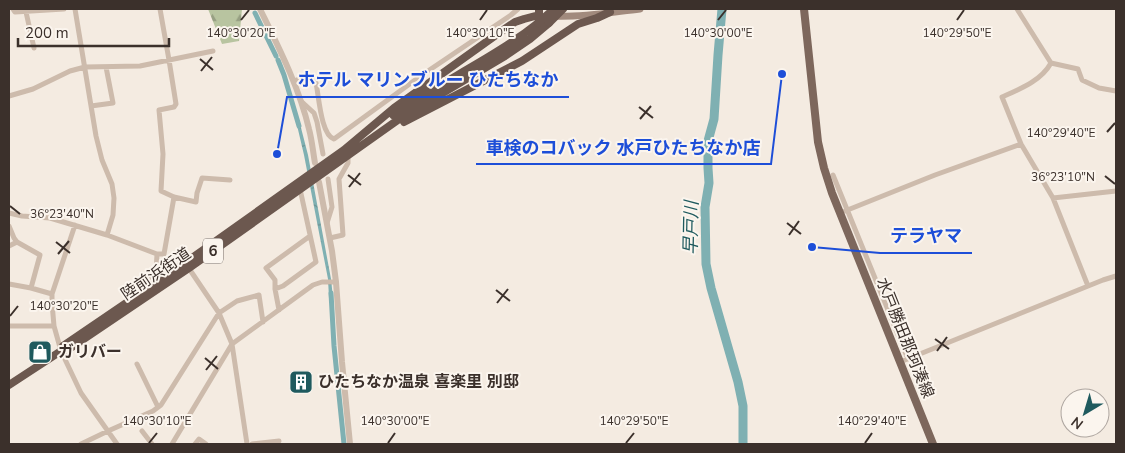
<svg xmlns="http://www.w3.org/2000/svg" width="1125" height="453" font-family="'Nunito Sans','Noto Sans JP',sans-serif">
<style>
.forest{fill:url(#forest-firs)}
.water{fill:url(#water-ripples)}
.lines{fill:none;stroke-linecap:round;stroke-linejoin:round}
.canal{stroke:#7fb0b2;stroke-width:5}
.river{stroke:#7fb0b2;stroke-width:9}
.minor{stroke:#cdbbac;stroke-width:5}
.tertiary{stroke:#cdbbac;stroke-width:6}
.secondary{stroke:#a18a7d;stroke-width:7}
.primary{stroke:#7d675c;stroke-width:8}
.trunk{stroke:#6c584f;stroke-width:8}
.trunk-bridge{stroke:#6c584f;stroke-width:8}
.ticks{fill:none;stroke:#3b302b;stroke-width:2}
.labels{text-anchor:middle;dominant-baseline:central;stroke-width:4;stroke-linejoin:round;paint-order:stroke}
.shield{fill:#fbf5ee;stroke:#756b66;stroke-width:1}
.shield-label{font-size:15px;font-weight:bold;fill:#3b302b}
.street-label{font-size:16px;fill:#3b302b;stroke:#fbf5ee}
.poi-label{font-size:16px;font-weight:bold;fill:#3b302b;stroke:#fbf5ee;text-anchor:start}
.water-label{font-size:18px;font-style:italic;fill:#1f5a5e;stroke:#fbf5ee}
.ticks-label{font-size:12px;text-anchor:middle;fill:#3b302b;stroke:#fbf5ee;stroke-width:4;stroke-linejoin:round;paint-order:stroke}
.leader{fill:none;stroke:#1d4ed8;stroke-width:2}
.callout-dot{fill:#1d4ed8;stroke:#fbf5ee;stroke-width:2}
.callout-label{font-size:18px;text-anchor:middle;font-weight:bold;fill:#1d4ed8;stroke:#fbf5ee;stroke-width:4;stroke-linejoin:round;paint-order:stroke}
</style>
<defs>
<pattern id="forest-firs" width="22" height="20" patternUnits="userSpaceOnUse" patternTransform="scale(1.25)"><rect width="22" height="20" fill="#b8c4a0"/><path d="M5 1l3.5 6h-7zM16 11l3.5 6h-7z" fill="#97a083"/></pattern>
<pattern id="water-ripples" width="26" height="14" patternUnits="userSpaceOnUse" patternTransform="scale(1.25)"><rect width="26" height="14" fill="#7fb0b2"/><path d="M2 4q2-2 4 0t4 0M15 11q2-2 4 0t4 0" fill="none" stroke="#699091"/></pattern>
</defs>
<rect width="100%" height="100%" fill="#f4ebe1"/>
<path class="forest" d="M 208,9 L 242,9 L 239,41 L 222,44 Z"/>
<path class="water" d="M 299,120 L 308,155 L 331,279 L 333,298 L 329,298 L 328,279 L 304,155 L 296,121 Z"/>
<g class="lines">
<path class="canal" d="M 255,13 L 276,56
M 278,60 L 284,75 L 299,126
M 331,293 L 334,346 L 344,444"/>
<path class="river" d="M 722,9 L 718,55 L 714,119 L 708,141 L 708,168 L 709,183 L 705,207 L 706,264 L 711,288 L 738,382 L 743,406 L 743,444"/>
<path class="minor" d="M 13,9 L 15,12 L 64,9
M 75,9 L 96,136 L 102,160 L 112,184 L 114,198 L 113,215 L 107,235
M 160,9 L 169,60 L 176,104 L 174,107 L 159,110 L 163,154 L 161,191 L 174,197 L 196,202 L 197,193 L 202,178 L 230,180
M 1017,9 L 1051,63 L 1078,69 L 1082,80 L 1099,88 L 1116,91
M 26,12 L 34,48
M 1051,63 C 1041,81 1020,89 1002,97 L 1021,144 L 1053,198 L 1088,286
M 294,81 C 303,78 310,75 316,83 C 319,97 321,135 334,139 L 422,75 L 511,15 L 518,9
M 9,96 L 33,89 L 70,71 L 85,67 L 140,66 L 213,51
M 302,102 L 314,113 L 317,122 L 323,154
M 91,106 L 113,103 L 106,67
M 833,175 L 908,359
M 1053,198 L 1116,191
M 845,211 L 935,175 L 1021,144
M 9,213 L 22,216 L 50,218 L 107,235 L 157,254 L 164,254 L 174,197
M 327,223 L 332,207 L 328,179
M 75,225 L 52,294 L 52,303 L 54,326 L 61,351 L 81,393 L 117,444
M 9,226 L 14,238 L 17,242 L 40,255 L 31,288
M 330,238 L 343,235 L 339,179 L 348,163 L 348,155
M 9,246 L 17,242
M 188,267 L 219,313 L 232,344 L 247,444
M 9,284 L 31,288 L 52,294
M 275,289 L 283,286 L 316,262 L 300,189
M 137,296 L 135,291 L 156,273 L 157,254
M 279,310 L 275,289 L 275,280 L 266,268 L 310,236
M 9,326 L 54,326
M 900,362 L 1103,280 L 1116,276
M 137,364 L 158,407
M 142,431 L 152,444
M 81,444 L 108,431 L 153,411 L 161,405 L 219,313 L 237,301 L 259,295 L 263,322
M 172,444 L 232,344 L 313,285 L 322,282 L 336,282
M 195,444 L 199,439 L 206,444
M 252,444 L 279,441"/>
<path class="tertiary" d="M 260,9 C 279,48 299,87 309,129 C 312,140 313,152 315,163
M 319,182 L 332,251 L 336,282 L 342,362 L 350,444"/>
<path class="secondary" d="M 552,16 C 579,18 613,12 640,9"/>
<path class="primary" d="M 804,9 L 818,142 L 824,168 L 832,193 L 933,444"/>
<path class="trunk" d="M 393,115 C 440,82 493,59 538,23
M 404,122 L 522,61 L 578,24 L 597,18 L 610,12
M 61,351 L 63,346 L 185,263 L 344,150 L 394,108 L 496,35 L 515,22 L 524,19 L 539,15 L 539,9
M 9,385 L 61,351 L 66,351 L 189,268 L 402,117 L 505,56 L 530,39 L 549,23"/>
<path class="trunk-bridge" d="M 538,23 L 554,9
M 549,23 L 563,9"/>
</g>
<path class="ticks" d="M 241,20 L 249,10M 480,20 L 487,10M 718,20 L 726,10M 957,20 L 964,10M 200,59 L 213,70M 201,71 L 212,57M 639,107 L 653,118M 640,119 L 651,106M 1107,132 L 1115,123M 348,175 L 361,185M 1105,176 L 1115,184M 349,187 L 360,173M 10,206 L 20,214M 787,223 L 801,234M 789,235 L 799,221M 56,242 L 70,253M 58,254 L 69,241M 496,290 L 510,301M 497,303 L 508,289M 10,316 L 18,306M 935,339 L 949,349M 937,351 L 947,337M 205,358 L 218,369M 206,370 L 217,356M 149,443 L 157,433M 388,443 L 395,433M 626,443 L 634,433M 865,443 L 872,433"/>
<defs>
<g id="shop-square" transform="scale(1.25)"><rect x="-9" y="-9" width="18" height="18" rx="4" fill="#1f5a5e" stroke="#fbf5ee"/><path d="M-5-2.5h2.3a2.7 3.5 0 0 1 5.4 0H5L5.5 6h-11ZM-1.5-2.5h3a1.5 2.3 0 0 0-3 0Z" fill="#fff"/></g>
<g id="building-square" transform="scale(1.25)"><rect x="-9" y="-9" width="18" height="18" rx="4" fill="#1f5a5e" stroke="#fbf5ee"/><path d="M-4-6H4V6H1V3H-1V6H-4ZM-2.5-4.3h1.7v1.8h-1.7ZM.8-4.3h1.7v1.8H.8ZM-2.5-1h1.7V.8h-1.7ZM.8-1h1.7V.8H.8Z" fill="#fff"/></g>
</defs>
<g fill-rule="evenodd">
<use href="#shop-square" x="40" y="352"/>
<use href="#building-square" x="301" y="382"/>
</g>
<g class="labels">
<rect class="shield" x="203" y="238.5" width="20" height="25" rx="4"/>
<g class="shield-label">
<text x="213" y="251">6</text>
</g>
<g class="street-label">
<text transform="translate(156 274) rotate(-34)">陸前浜街道</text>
<text transform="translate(905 338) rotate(68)">水戸勝田那珂湊線</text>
</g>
<g class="poi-label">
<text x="58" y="352">ガリバー</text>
<text x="318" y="382">ひたちなか温泉 喜楽里 別邸</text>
</g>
<g class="water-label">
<text transform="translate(691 228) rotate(-89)">早戸川</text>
</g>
</g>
<g class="ticks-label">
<text x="241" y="37">140°30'20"E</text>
<text x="480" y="37">140°30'10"E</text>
<text x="718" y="37">140°30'00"E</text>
<text x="957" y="37">140°29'50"E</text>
<text x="1061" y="137">140°29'40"E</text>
<text x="1063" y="181">36°23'10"N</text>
<text x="62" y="218">36°23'40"N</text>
<text x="64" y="310">140°30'20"E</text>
<text x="157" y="425">140°30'10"E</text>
<text x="395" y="425">140°30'00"E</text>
<text x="634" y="425">140°29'50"E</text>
<text x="872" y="425">140°29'40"E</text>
</g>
<path class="leader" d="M277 154L287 97H569M782 74L771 164H476M812 247L880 253H972"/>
<g class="callout-dot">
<circle cx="277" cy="154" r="5"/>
<circle cx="782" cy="74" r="5"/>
<circle cx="812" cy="247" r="5"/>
</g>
<g class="callout-label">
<text x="428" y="86">ホテル マリンブルー ひたちなか</text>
<text x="623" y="154">車検のコバック 水戸ひたちなか店</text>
<text x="926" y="242">テラヤマ</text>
</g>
<rect width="1125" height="453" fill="none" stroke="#3b302b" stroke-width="20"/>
<g transform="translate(1085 413) rotate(218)"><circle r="24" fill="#fbf5ee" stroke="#aea6a0"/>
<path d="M0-4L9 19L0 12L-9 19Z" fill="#1f5a5e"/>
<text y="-8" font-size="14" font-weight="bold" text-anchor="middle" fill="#3b302b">N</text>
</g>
<path d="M18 38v8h151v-8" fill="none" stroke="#3b302b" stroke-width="2.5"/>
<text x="25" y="38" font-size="15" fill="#3b302b" stroke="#fbf5ee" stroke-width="4" paint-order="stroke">200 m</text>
</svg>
